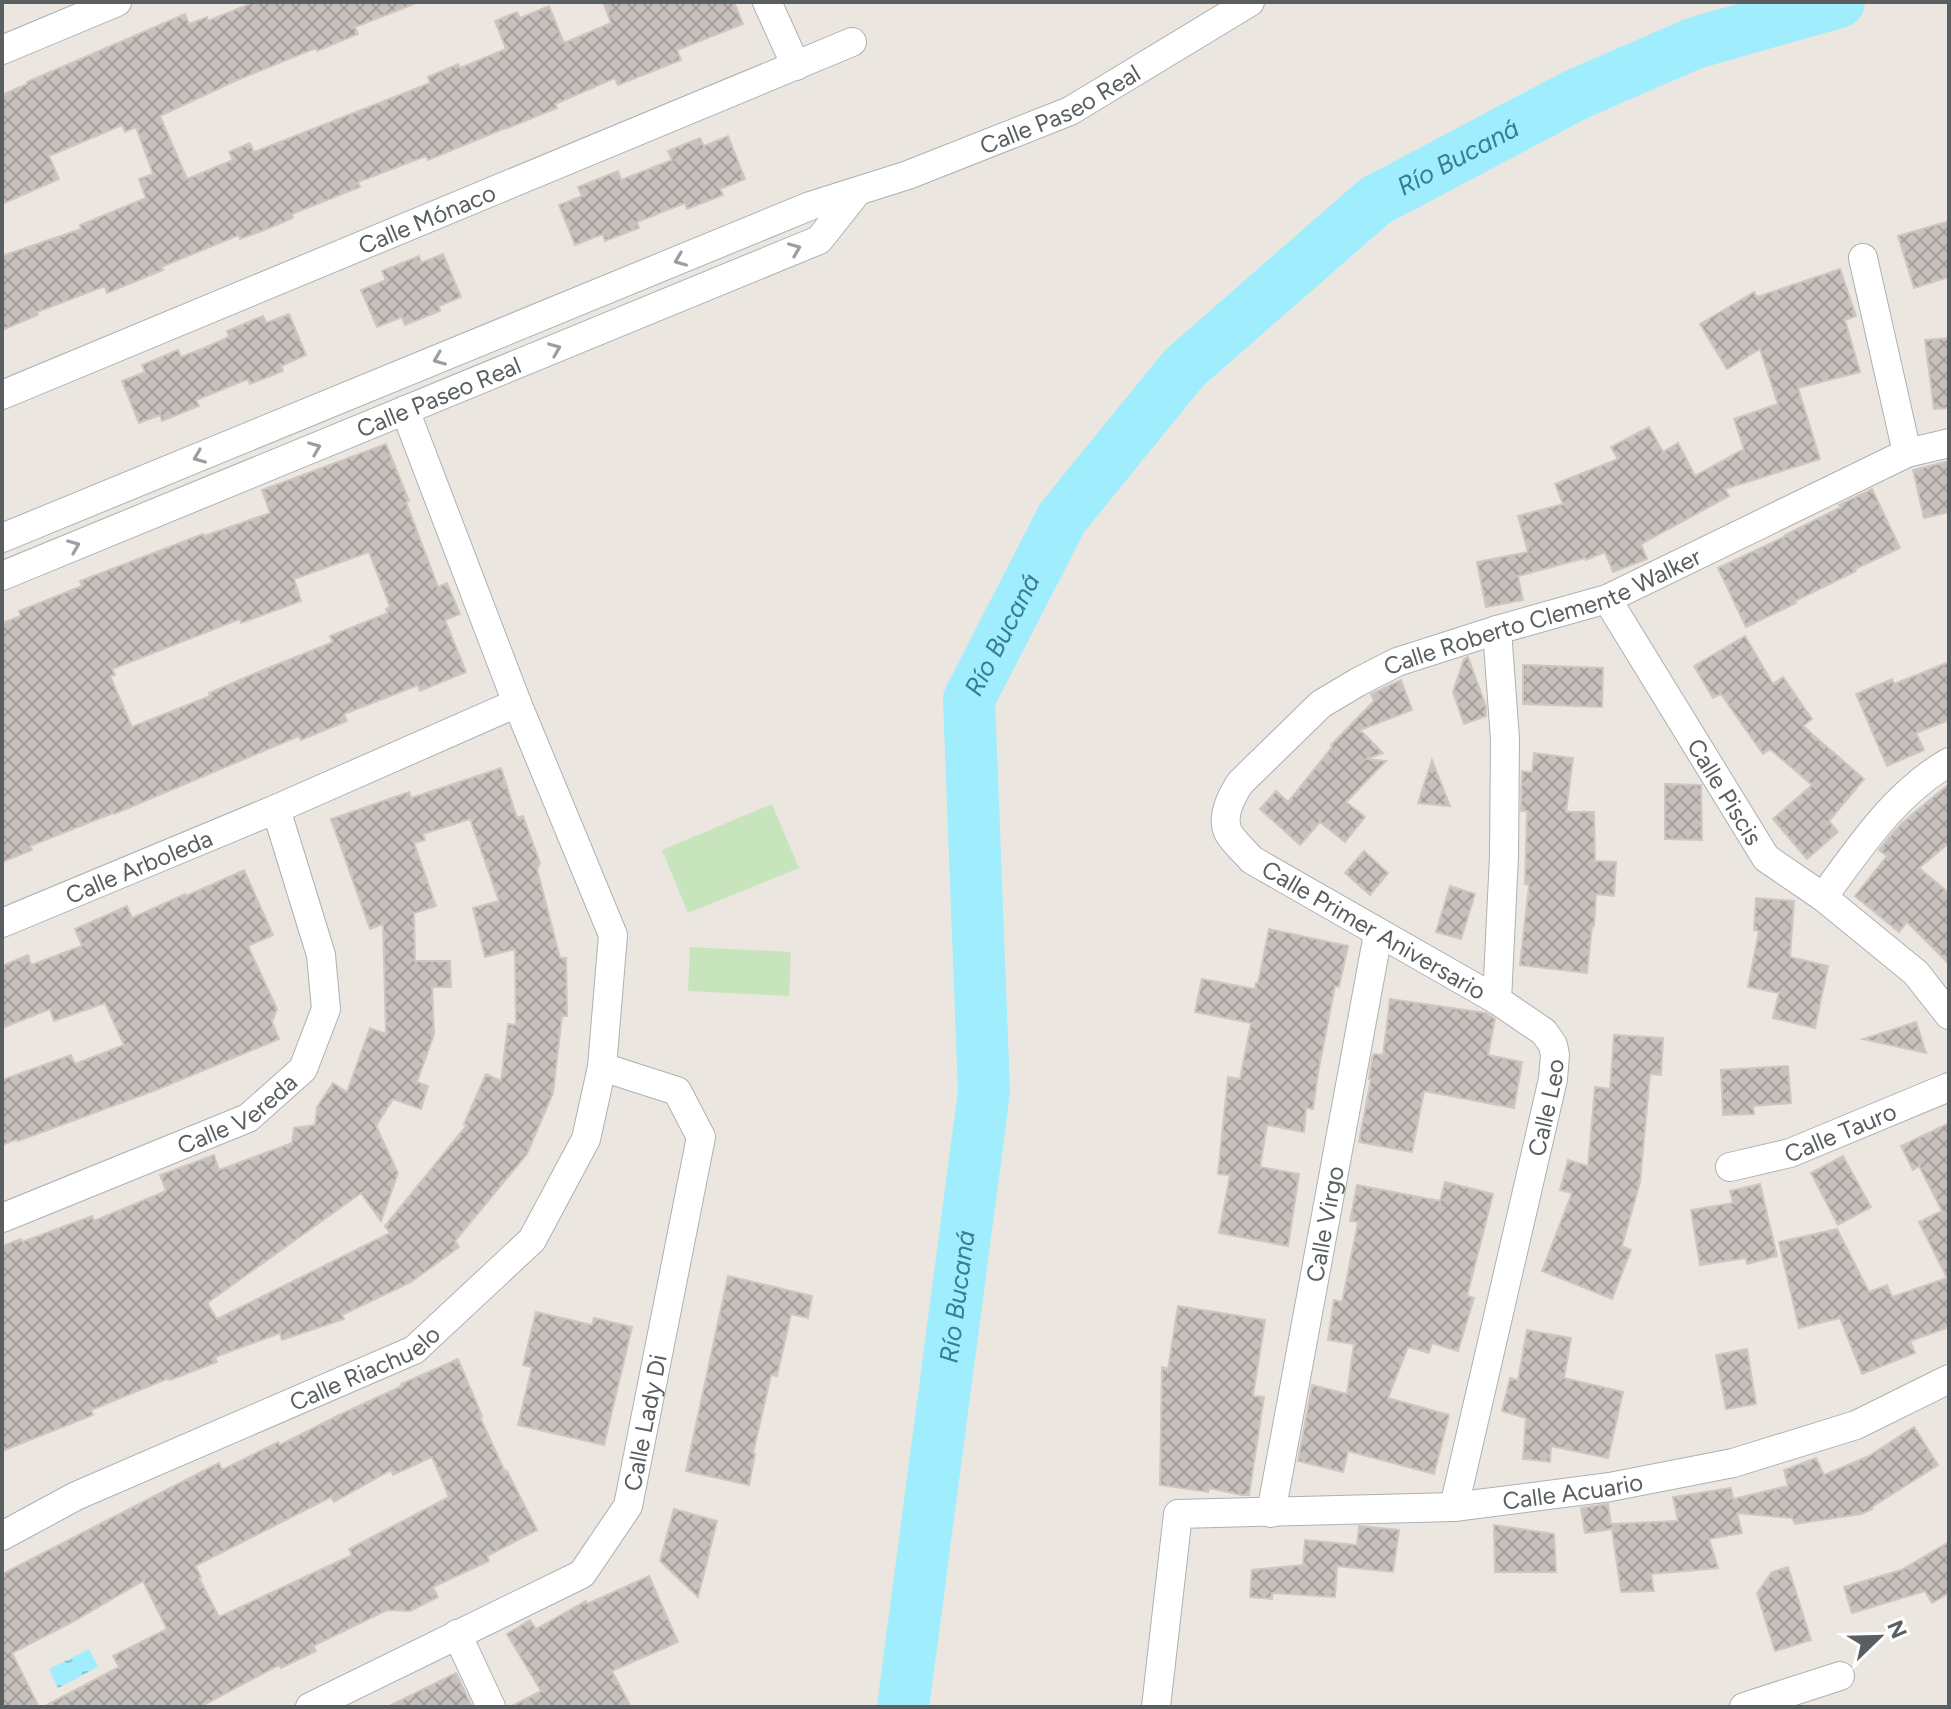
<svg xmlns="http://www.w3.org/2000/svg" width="1951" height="1709" font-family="Figtree,sans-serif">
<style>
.park{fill:#c8e4bd}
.water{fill:url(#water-ripples)}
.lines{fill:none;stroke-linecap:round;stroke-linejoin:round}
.river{stroke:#a0edfd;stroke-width:52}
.building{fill:url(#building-cross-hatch);stroke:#d0c6bf;stroke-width:2;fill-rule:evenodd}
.street-casing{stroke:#acb1b3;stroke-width:30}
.street{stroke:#fff;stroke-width:28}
.oneway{stroke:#9b9fa0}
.labels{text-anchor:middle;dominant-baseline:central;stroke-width:8;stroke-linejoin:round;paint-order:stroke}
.street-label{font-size:24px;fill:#595f61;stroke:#fff}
.water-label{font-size:26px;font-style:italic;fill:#377d94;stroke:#fff}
</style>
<defs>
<pattern id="water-ripples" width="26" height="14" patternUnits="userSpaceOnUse" patternTransform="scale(2)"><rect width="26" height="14" fill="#a0edfd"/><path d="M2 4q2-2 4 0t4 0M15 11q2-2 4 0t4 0" fill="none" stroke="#85c3d0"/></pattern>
<pattern id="building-cross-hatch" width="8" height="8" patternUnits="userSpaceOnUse" patternTransform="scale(2)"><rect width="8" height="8" fill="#c7c1be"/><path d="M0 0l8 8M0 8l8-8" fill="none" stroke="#a5a09e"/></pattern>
</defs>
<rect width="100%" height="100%" fill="#ece6e1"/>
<path class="park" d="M 772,804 L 799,868 L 688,913 L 662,850 Z
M 690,947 L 791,952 L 789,996 L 688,991 Z"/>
<path class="water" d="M 89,1649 L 98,1667 L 58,1688 L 49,1669 Z"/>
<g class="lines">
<path class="river" id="s1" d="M 903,1707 L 984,1092 L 969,699 L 1062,518 L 1184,368 L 1375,201 L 1577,94 L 1695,43 L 1839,2"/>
</g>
<path class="building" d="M 254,2 L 414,2 L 414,4 L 355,27 L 358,34 L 317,51 L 316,48 L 235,81 L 160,116 L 187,179 L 233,160 L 229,152 L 250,143 L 254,152 L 430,83 L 428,77 L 458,64 L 460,68 L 506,49 L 495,21 L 517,12 L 520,18 L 549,6 L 564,43 L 611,23 L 603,2 L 734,2 L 743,24 L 677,50 L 681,60 L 618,85 L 615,78 L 555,104 L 557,108 L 508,128 L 508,127 L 428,160 L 426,156 L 358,182 L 360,187 L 292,214 L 293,218 L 262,231 L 240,239 L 239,235 L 161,267 L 163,270 L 107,293 L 105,286 L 37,312 L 38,315 L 2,330 L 2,256 L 81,229 L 80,225 L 146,198 L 139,179 L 153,174 L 136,127 L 125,132 L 122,125 L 49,156 L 59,179 L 2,204 L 2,95 L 27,84 L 27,82 L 185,14 L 189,24 L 207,17 L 208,21 Z
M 728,136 L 745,179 L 720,189 L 723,195 L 687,209 L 685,203 L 637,222 L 639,228 L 605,241 L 603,234 L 575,245 L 559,205 L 582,196 L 578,187 L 618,171 L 621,180 L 672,160 L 668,151 L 700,138 L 704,146 Z
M 1949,221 L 1949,277 L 1914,288 L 1898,236 Z
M 443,254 L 461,297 L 439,306 L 440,311 L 405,325 L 402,317 L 377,327 L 361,290 L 386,280 L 382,271 L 419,256 L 421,263 Z
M 1840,269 L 1856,316 L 1845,320 L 1860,372 L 1798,388 L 1820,459 L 1725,489 L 1729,496 L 1641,544 L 1647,559 L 1613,572 L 1605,552 L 1586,560 L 1585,558 L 1518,576 L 1523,600 L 1486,607 L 1477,562 L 1528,552 L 1518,516 L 1563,504 L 1555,484 L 1618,459 L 1611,447 L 1649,427 L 1663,452 L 1678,443 L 1695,476 L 1744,449 L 1734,419 L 1778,404 L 1760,349 L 1727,369 L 1700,324 L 1754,292 L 1757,297 Z
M 289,314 L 306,355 L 281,366 L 283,371 L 250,384 L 248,379 L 196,400 L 199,406 L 162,421 L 160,415 L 139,423 L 122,381 L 145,372 L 142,365 L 178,350 L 181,357 L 204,348 L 229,337 L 227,331 L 263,316 L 266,323 Z
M 1949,338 L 1949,408 L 1934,409 L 1925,340 Z
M 386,444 L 409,501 L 406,502 L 438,587 L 447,583 L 460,614 L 445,620 L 466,672 L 420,691 L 418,685 L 344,714 L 347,721 L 301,740 L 299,736 L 114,814 L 113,813 L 30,846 L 32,850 L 2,862 L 2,623 L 21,616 L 19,611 L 82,586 L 80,581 L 203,534 L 204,536 L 270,513 L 262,490 ZM 369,552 L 390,607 L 386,609 L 388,613 L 330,636 L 333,642 L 256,673 L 209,693 L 210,696 L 132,727 L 110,676 L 115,675 L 112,669 L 240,619 L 241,623 L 301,601 L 294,579 Z
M 1949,461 L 1949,512 L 1924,518 L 1913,470 Z
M 1872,489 L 1900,548 L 1855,569 L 1856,571 L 1795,601 L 1796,603 L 1746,627 L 1718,568 L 1786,536 L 1785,535 L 1841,507 L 1839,505 Z
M 1745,636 L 1773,684 L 1783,677 L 1812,719 L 1803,726 L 1864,779 L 1829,821 L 1838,832 L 1807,859 L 1773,819 L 1812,785 L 1770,749 L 1763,754 L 1721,694 L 1713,698 L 1694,666 Z
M 1468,657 L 1486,707 L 1486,716 L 1464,724 L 1453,692 L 1464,659 Z
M 1949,662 L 1949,720 L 1916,733 L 1924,750 L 1887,766 L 1856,694 L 1892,679 L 1894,684 Z
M 1523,665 L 1603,668 L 1602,707 L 1523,704 Z
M 1401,680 L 1412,710 L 1360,730 L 1383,753 L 1366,759 L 1386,761 L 1346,802 L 1365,817 L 1345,842 L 1320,822 L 1300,845 L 1260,809 L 1276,791 L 1288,802 L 1332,747 L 1331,745 L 1374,701 L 1371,694 Z
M 1534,753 L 1573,758 L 1566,812 L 1594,812 L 1595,861 L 1616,862 L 1614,896 L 1596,894 L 1594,926 L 1592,926 L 1587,973 L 1520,965 L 1529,885 L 1525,884 L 1527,811 L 1521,811 L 1522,771 L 1532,772 Z
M 1432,760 L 1450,806 L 1418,803 Z
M 501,768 L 517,818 L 523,816 L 540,863 L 537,869 L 560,958 L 566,958 L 567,1016 L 562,1016 L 553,1093 L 527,1154 L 455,1241 L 459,1247 L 411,1282 L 342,1315 L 344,1319 L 282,1340 L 280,1333 L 215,1357 L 217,1362 L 170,1380 L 169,1378 L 91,1410 L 93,1415 L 2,1451 L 2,1246 L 21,1239 L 22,1242 L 92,1216 L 94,1221 L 166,1191 L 160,1175 L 214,1155 L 219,1170 L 292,1143 L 294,1128 L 315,1125 L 317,1107 L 333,1083 L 347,1092 L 370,1028 L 386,1034 L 383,924 L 370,929 L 331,819 L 409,792 L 411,798 ZM 470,819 L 499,901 L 473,908 L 485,957 L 515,949 L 516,1025 L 508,1024 L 501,1081 L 486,1074 L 464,1124 L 467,1125 L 385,1226 L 390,1233 L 217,1319 L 207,1303 L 361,1193 L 381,1221 L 398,1173 L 376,1126 L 393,1099 L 421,1109 L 428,1086 L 417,1082 L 434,1034 L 432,987 L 451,987 L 450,961 L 415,961 L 414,913 L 436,906 L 414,843 L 425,840 L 423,834 Z
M 1665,784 L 1701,785 L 1702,840 L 1665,839 Z
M 1949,784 L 1949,843 L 1919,868 L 1949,893 L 1949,964 L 1907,922 L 1899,932 L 1855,896 L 1887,856 L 1879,850 L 1892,834 L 1902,823 L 1908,818 L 1911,820 L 1909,817 Z
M 1364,851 L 1388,873 L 1370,895 L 1345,873 Z
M 244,870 L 273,935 L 248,946 L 277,1009 L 272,1022 L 279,1039 L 156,1090 L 18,1141 L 17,1139 L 2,1145 L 2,1080 L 71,1055 L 75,1064 L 124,1045 L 105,1003 L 54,1021 L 50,1009 L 2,1028 L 2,966 L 28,955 L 31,965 L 82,946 L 75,929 L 127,906 L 132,918 L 185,894 L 186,896 Z
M 1450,886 L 1475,894 L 1461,939 L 1436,932 Z
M 1756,898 L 1794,901 L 1790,957 L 1828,966 L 1815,1028 L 1773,1018 L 1779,993 L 1748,987 L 1759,931 L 1754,930 Z
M 1269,929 L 1348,946 L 1339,987 L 1335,986 L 1318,1073 L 1313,1109 L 1306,1108 L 1304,1132 L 1267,1125 L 1260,1167 L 1299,1174 L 1288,1246 L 1219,1233 L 1230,1175 L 1218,1174 L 1228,1077 L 1240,1079 L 1251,1023 L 1195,1012 L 1202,979 L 1255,989 L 1256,983 L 1258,983 Z
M 1390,999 L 1486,1013 L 1495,1019 L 1488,1055 L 1522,1062 L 1514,1108 L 1424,1091 L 1412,1152 L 1359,1142 L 1371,1079 L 1369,1079 L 1373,1054 L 1383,1055 Z
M 1916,1022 L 1926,1053 L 1863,1039 Z
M 1614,1035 L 1663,1038 L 1661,1075 L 1650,1074 L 1640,1182 L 1622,1246 L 1631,1250 L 1612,1299 L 1542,1271 L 1572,1193 L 1560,1190 L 1568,1160 L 1588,1166 L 1595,1087 L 1610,1089 Z
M 1788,1066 L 1791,1103 L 1753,1106 L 1754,1114 L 1723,1115 L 1721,1070 Z
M 1949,1123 L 1949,1327 L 1910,1341 L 1915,1353 L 1862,1374 L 1840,1318 L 1799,1328 L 1779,1242 L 1837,1229 L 1869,1292 L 1887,1285 L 1892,1297 L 1947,1278 L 1919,1222 L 1942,1211 L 1919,1166 L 1913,1170 L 1901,1146 Z
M 1843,1156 L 1871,1207 L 1838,1225 L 1811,1173 Z
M 1445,1182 L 1493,1194 L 1467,1296 L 1474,1298 L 1458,1351 L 1432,1343 L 1429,1353 L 1408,1347 L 1388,1398 L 1449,1415 L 1434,1474 L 1348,1451 L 1343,1472 L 1298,1461 L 1312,1385 L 1347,1394 L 1354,1344 L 1328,1340 L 1334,1300 L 1342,1302 L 1358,1222 L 1350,1221 L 1357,1185 L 1440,1201 Z
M 1760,1184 L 1777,1256 L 1747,1264 L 1746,1258 L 1700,1265 L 1691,1210 L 1733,1203 L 1730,1191 Z
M 728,1276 L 812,1296 L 808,1318 L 791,1314 L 777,1376 L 771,1375 L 753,1453 L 755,1454 L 749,1485 L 686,1471 Z
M 1178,1306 L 1265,1320 L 1253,1396 L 1264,1397 L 1249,1495 L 1241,1495 L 1209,1488 L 1208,1492 L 1160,1485 L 1162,1367 L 1168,1369 Z
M 536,1312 L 592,1325 L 594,1318 L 632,1327 L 604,1445 L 518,1425 L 532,1367 L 523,1365 Z
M 1527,1330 L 1571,1338 L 1564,1378 L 1623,1392 L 1608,1458 L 1551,1446 L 1550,1462 L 1523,1459 L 1526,1418 L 1502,1411 L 1510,1378 L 1518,1380 Z
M 1747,1349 L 1756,1404 L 1726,1409 L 1716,1355 Z
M 458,1359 L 482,1416 L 479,1415 L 506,1474 L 507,1471 L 537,1530 L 487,1556 L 489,1561 L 433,1587 L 438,1597 L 410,1611 L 387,1610 L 313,1646 L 316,1651 L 281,1668 L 279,1665 L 200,1707 L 43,1707 L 119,1667 L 113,1656 L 167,1629 L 143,1581 L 74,1621 L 12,1653 L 39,1707 L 2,1707 L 2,1574 L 219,1463 L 222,1470 L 278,1442 L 280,1445 L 337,1416 L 402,1386 L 401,1384 ZM 432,1457 L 449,1497 L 349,1549 L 352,1555 L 219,1617 L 199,1578 L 201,1577 L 195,1566 L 331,1497 L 334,1502 L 391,1470 L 393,1475 Z
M 1914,1427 L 1938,1465 L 1872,1507 L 1872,1509 L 1861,1514 L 1795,1524 L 1792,1518 L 1737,1513 L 1742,1533 L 1709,1539 L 1718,1568 L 1651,1574 L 1654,1591 L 1621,1592 L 1612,1529 L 1585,1533 L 1581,1508 L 1608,1504 L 1611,1524 L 1678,1521 L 1673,1497 L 1731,1488 L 1733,1499 L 1788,1486 L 1784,1470 L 1816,1458 L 1824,1475 L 1869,1456 Z
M 674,1509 L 717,1521 L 698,1597 L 660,1561 Z
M 1494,1525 L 1554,1534 L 1556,1572 L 1495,1572 Z
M 1359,1526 L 1399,1530 L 1393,1572 L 1337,1566 L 1335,1597 L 1272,1593 L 1272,1599 L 1250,1597 L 1252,1570 L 1303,1565 L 1305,1540 L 1357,1545 Z
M 1949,1542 L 1949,1593 L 1932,1603 L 1925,1591 L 1852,1613 L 1844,1587 L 1901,1570 Z
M 1788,1567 L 1811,1640 L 1775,1651 L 1757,1593 L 1772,1572 Z
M 649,1576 L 678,1642 L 612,1671 L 631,1707 L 510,1707 L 541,1691 L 507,1634 L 530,1620 L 536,1629 L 586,1601 L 587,1604 Z
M 456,1673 L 472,1707 L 387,1707 Z"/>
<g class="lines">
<g class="street-casing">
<g id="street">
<path d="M 767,2 L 796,66"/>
<path d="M 2,50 L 117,2"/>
<path d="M 1863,258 L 1907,453"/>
<path id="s2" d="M 2,395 L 852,42"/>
<path id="s3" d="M 2,538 L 810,206 L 908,175 L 1070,111 L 1250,2"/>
<path id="s4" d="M 2,576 L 819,240 L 857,192"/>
<path id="s5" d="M 1607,599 L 1766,858 L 1823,897 L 1916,973 L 1949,1015"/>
<path d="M 1823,897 C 1860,847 1894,794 1949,762"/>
<path id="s6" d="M 2,923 L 276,809 L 517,703"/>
<path d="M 1497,1000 L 1504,856 L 1505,739 L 1497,630"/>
<path id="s7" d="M 1730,1167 L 1790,1153 L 1949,1087"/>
<path id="s8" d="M 2,1218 L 248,1118 L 303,1069 L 326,1009 L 321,955 L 276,809"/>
<path id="s9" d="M 1454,1507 L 1553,1079 L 1555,1055 L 1553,1045 L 1544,1032 L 1497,1000 L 1252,860 C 1245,852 1235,843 1229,834 C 1220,818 1231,797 1240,783 L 1321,704 L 1358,682 L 1397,662 L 1497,630 L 1607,599 L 1907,453 L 1949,443"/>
<path id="s10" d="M 1271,1513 L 1378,934"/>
<path id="s11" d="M 2,1536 L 76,1496 L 414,1350 L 532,1240 L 586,1139 L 602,1067 L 613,935 L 517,703 L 405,410"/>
<path d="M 457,1634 L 491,1707"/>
<path id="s12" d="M 310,1707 L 582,1574 L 628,1506 L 701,1137 L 677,1091 L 602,1067"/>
<path id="s13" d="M 1156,1707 L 1178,1514 L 1454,1507 L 1610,1487 L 1733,1463 L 1856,1425 L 1949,1379"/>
<path d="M 1744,1707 L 1840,1676"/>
</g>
</g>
<use href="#street" class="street"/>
</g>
<defs><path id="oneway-chevron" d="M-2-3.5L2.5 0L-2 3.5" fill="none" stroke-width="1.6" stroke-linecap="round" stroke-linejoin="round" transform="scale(2)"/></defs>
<g class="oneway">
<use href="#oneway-chevron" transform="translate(795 249) rotate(-22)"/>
<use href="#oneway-chevron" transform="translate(680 260) rotate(158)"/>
<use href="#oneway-chevron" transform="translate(555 349) rotate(-22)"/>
<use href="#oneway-chevron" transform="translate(439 359) rotate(158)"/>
<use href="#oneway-chevron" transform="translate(315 448) rotate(-22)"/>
<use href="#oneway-chevron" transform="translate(199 457) rotate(158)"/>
<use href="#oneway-chevron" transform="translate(74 546) rotate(-22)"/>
</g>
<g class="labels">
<g class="street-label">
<text stroke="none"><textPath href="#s3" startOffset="1142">Calle Paseo Real</textPath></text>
<text stroke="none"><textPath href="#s2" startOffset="460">Calle Mónaco</textPath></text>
<text stroke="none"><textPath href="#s4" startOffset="472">Calle Paseo Real</textPath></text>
<text stroke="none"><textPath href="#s9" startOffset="1272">Calle Roberto Clemente Walker</textPath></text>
<text stroke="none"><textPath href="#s5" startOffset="226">Calle Piscis</textPath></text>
<text stroke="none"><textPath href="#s6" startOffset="148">Calle Arboleda</textPath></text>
<text transform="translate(1374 930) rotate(30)">Calle Primer Aniversario</text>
<text stroke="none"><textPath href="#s9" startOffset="410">Calle Leo</textPath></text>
<text stroke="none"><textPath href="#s8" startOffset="258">Calle Vereda</textPath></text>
<text stroke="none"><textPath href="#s7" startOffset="116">Calle Tauro</textPath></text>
<text stroke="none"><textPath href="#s10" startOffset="294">Calle Virgo</textPath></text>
<text stroke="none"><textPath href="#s11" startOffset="400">Calle Riachuelo</textPath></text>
<text stroke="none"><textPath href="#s12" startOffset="470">Calle Lady Di</textPath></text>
<text stroke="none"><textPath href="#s13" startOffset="590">Calle Acuario</textPath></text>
</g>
<g class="water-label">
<text stroke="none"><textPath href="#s1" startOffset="1758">Río Bucaná</textPath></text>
<text stroke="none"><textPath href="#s1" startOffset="1086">Río Bucaná</textPath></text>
<text stroke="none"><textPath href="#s1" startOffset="414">Río Bucaná</textPath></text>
</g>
</g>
<rect width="1951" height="1709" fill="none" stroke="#595f61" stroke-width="8"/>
<g transform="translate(1879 1637) rotate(67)" stroke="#ffffff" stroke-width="6" paint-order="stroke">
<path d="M0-6L14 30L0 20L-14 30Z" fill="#595f61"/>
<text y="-12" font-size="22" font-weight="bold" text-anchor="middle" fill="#595f61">N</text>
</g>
</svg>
